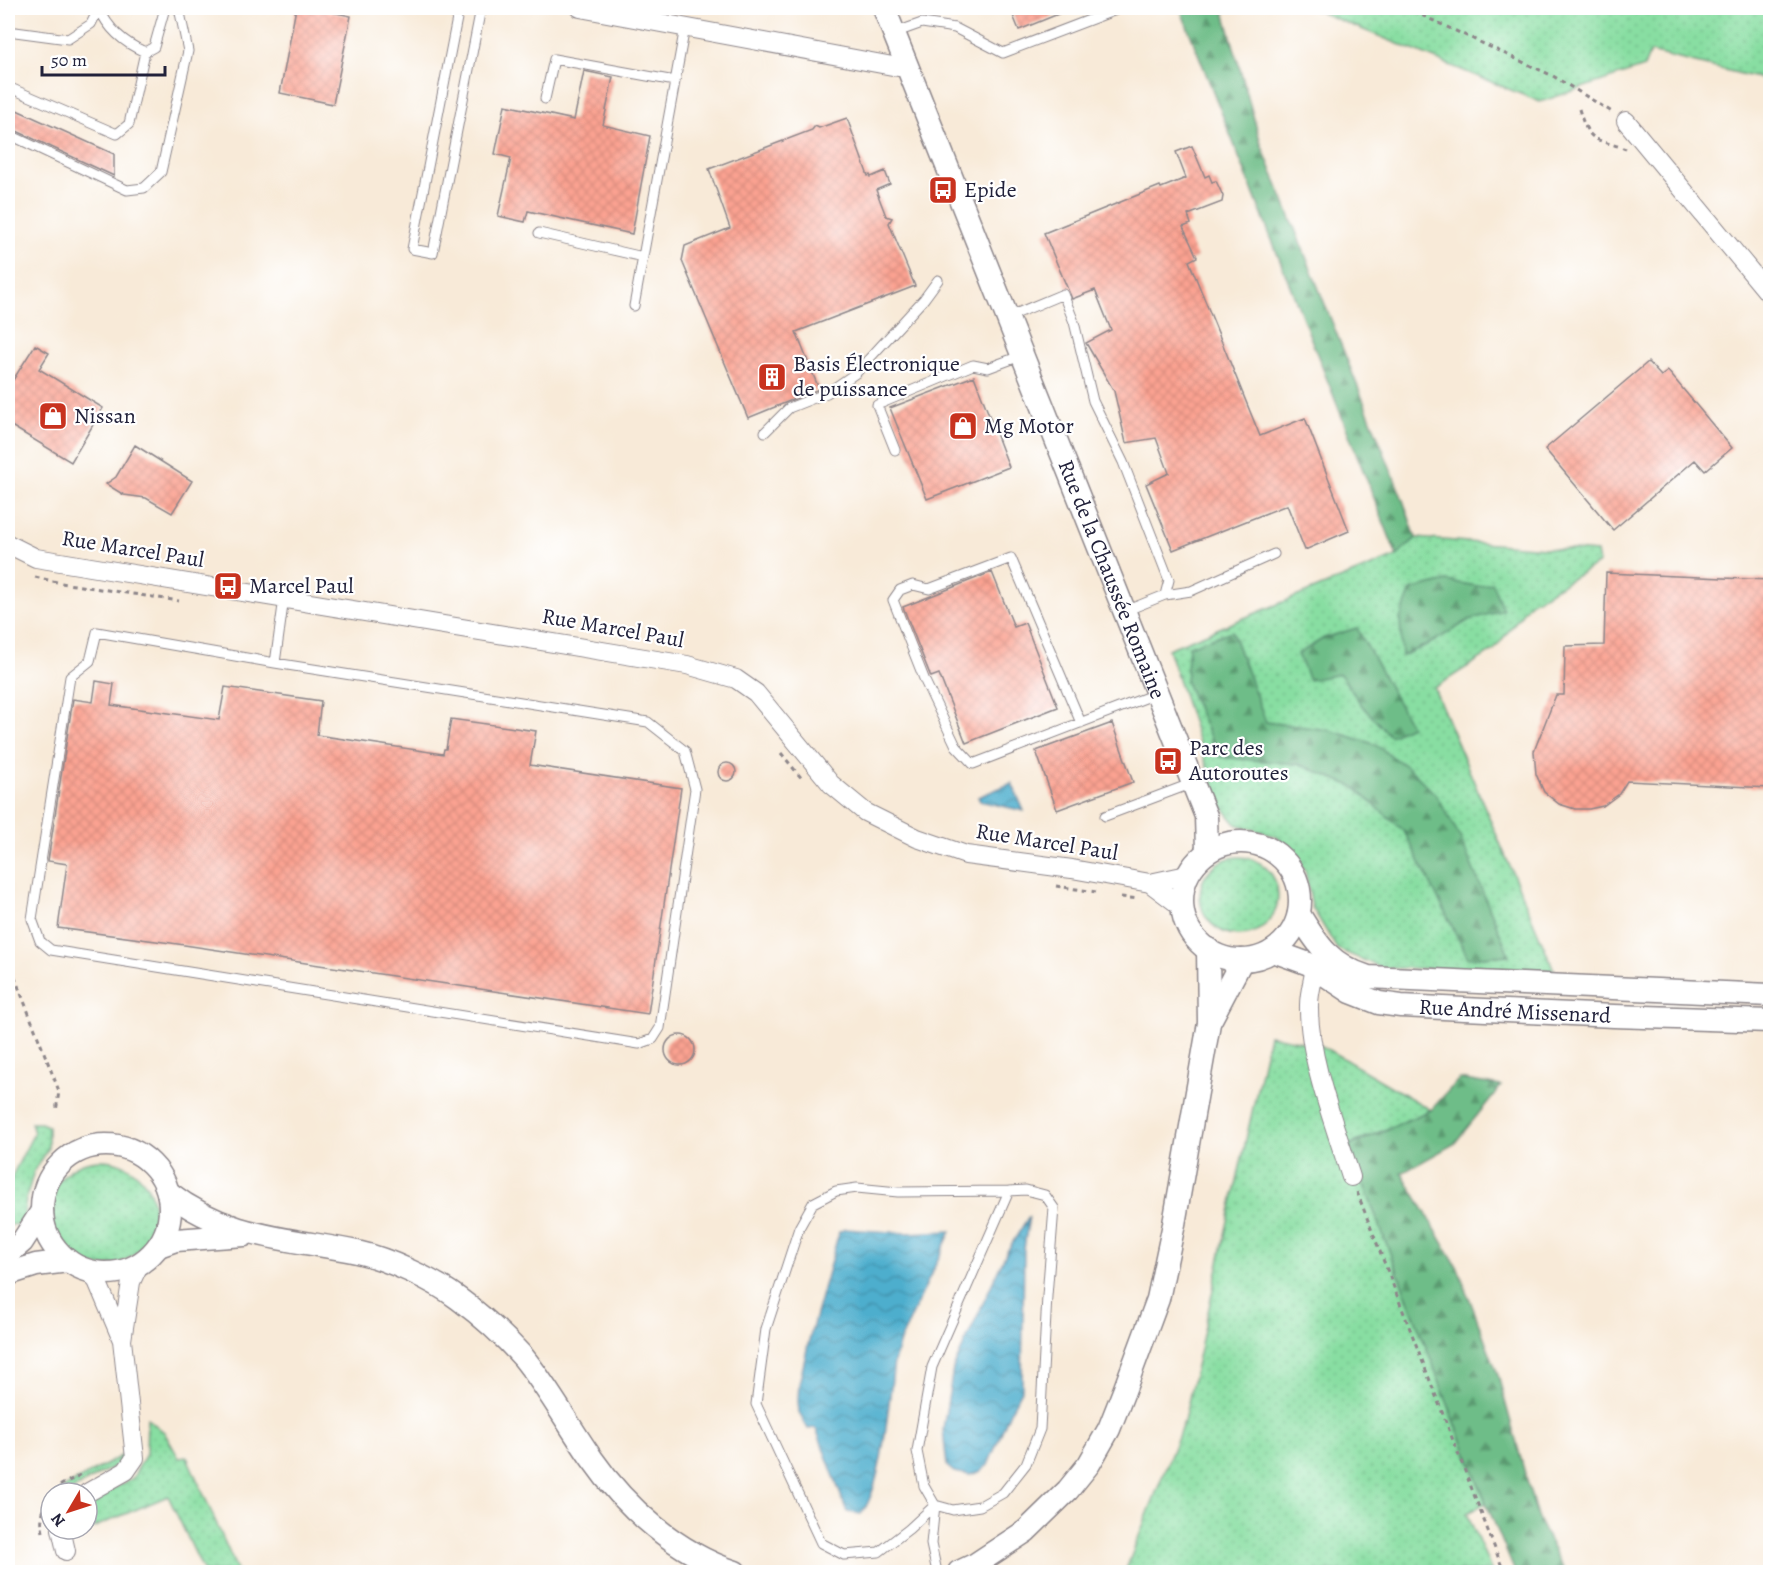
<svg xmlns="http://www.w3.org/2000/svg" width="1778" height="1580" font-family="Alegreya,serif">
<style>
.grass{fill:url(#grass-dots);stroke:#55806e;stroke-width:1.5}
.forest{fill:url(#forest-firs);stroke:#487062;stroke-width:1.5}
.water{fill:url(#water-waves);stroke:#386884;stroke-width:1.5}
.building{fill:url(#building-cross-hatch)}
.lines{fill:none;stroke-linecap:round;stroke-linejoin:round}
.service-casing{stroke:#8d868a;stroke-width:11}
.minor-casing{stroke:#8d868a;stroke-width:20}
.tertiary-casing{stroke:#8d868a;stroke-width:25}
.path{stroke:#8d868a;stroke-width:3;stroke-dasharray:4.5 4.5;stroke-linecap:butt}
.service{stroke:#fff;stroke-width:9}
.minor{stroke:#fff;stroke-width:18}
.tertiary{stroke:#fff;stroke-width:22}
.labels{text-anchor:middle;dominant-baseline:central;stroke-width:4.5;stroke-linejoin:round;paint-order:stroke}
.poi-label{font-size:22px;fill:#22223b;stroke:#fff;text-anchor:start}
.street-label{font-size:22px;fill:#22223b;stroke:#fff}
</style>
<defs>
<pattern id="grass-dots" width="8" height="8" patternUnits="userSpaceOnUse" patternTransform="scale(1.5)"><rect width="8" height="8" fill="#88dea2"/><path d="M2 2h.1M6 6h.1" fill="none" stroke="#75be8c" stroke-width="1.8" stroke-linecap="round"/></pattern>
<pattern id="forest-firs" width="22" height="20" patternUnits="userSpaceOnUse" patternTransform="scale(1.5)"><rect width="22" height="20" fill="#6ebd88"/><path d="M5 1l3.5 6h-7zM16 11l3.5 6h-7z" fill="#5a9970"/></pattern>
<pattern id="water-waves" width="16" height="10" patternUnits="userSpaceOnUse" patternTransform="scale(1.5)"><rect width="16" height="10" fill="#4eaecd"/><path d="M0 5q4-4 8 0t8 0" fill="none" stroke="#408da8"/></pattern>
<pattern id="building-cross-hatch" width="8" height="8" patternUnits="userSpaceOnUse" patternTransform="scale(1.5)"><rect width="8" height="8" fill="#fba291"/><path d="M0 0l8 8M0 8l8-8" fill="none" stroke="#d78b7e"/></pattern>
</defs>
<rect width="100%" height="100%" fill="#fff"/>
<filter id="ink" filterUnits="userSpaceOnUse"><feTurbulence type="fractalNoise" baseFrequency=".0167" numOctaves="2"/><feDisplacementMap in="SourceGraphic" scale="12" xChannelSelector="R" yChannelSelector="G"/><feConvolveMatrix kernelMatrix="1 2 1 2 8 2 1 2 1" color-interpolation-filters="sRGB"/></filter>
<filter id="wash" filterUnits="userSpaceOnUse"><feTurbulence type="fractalNoise" baseFrequency=".008" numOctaves="4" result="noise"/><feDisplacementMap in="SourceGraphic" scale="24" xChannelSelector="R" yChannelSelector="G"/><feGaussianBlur stdDeviation="1.35" result="paint"/><feColorMatrix in="noise" values="0 0 0 0 0 0 0 0 0 0 0 0 0 0 0 0 0 1.4 0 .05"/><feComposite in="paint" operator="in"/></filter>
<g filter="url(#wash)">
<rect width="100%" height="100%" fill="#f8ead8"/>
<path class="grass" d="M 1310,8 L 1770,8 L 1770,81 L 1650,52 L 1644,67 L 1540,102 Z
M 1416,538 L 1597,552 L 1599,563 L 1530,603 L 1494,650 L 1434,688 L 1554,970 L 1382,968 L 1337,949 L 1312,907 L 1305,870 L 1277,837 L 1236,824 L 1219,803 L 1168,649 L 1396,556 Z
M1200 896a39 39 0 1 1 78 0a39 39 0 1 1-78 0Z
M 1269,1035 L 1322,1046 L 1431,1110 L 1349,1145 L 1486,1503 L 1467,1513 L 1492,1572 L 1125,1572 L 1184,1421 Z
M 31,1123 L 41,1123 L 48,1126 L 48,1149 L 34,1171 L 26,1199 L 23,1224 L 9,1225 L 8,1194 L 12,1176 L 34,1133 Z
M48 1213a53 53 0 1 1 106 0a53 53 0 1 1-106 0Z
M 147,1418 L 164,1432 L 179,1458 L 187,1457 L 238,1572 L 204,1572 L 168,1496 L 71,1537 L 71,1529 L 87,1529 L 87,1502 L 132,1479 L 146,1454 Z
M 123,1455 L 120,1463 L 77,1487 L 69,1493 L 59,1493 L 63,1488 Z"/>
<path class="forest" d="M 1180,8 L 1223,8 L 1261,144 L 1403,500 L 1416,538 L 1397,556 Z
M 1447,581 L 1477,586 L 1492,583 L 1503,610 L 1469,620 L 1433,642 L 1402,656 L 1400,619 L 1411,590 Z
M 1357,628 L 1411,726 L 1390,736 L 1363,707 L 1340,674 L 1309,680 L 1298,654 L 1324,638 Z
M 1232,631 L 1266,722 L 1329,730 L 1374,744 L 1410,769 L 1436,795 L 1459,835 L 1509,955 L 1468,958 L 1404,831 L 1354,787 L 1298,764 L 1219,757 L 1186,682 L 1189,646 Z
M 1459,1079 L 1501,1086 L 1454,1144 L 1402,1173 L 1458,1268 L 1497,1372 L 1537,1517 L 1565,1572 L 1515,1572 L 1486,1503 L 1349,1146 L 1431,1110 Z"/>
<path class="water" d="M 1012,783 L 1024,811 L 980,801 L 978,797 Z
M 1029,1216 L 1024,1249 L 1022,1390 L 1010,1412 L 988,1465 L 979,1472 L 970,1475 L 954,1472 L 947,1466 L 943,1429 L 953,1369 L 1006,1253 Z
M 845,1229 L 906,1233 L 951,1231 L 899,1344 L 894,1362 C 889,1398 883,1488 861,1514 L 847,1512 L 817,1431 L 815,1428 L 808,1429 L 799,1413 L 798,1400 L 799,1384 L 810,1336 L 839,1232 Z"/>
<g id="blocks">
<path class="building" d="M 296,8 L 312,8 L 351,16 L 333,104 L 280,93 Z
M 1010,8 L 1073,8 L 1019,30 Z
M 584,71 L 613,77 L 603,125 L 650,136 L 632,234 L 528,211 L 525,222 L 498,216 L 511,158 L 495,154 L 505,105 L 574,120 Z
M 8,106 L 114,154 L 114,176 L 8,127 Z
M 847,118 L 868,176 L 870,175 L 871,177 L 885,171 L 890,184 L 876,190 L 886,216 L 892,218 L 889,223 L 915,286 L 796,332 L 819,389 L 748,418 L 682,261 L 685,246 L 730,228 L 709,169 L 812,130 L 815,126 L 819,128 Z
M 1192,146 L 1205,177 L 1209,175 L 1212,182 L 1216,181 L 1223,196 L 1222,202 L 1188,215 L 1191,224 L 1183,227 L 1197,257 L 1189,261 L 1260,436 L 1305,418 L 1349,531 L 1305,550 L 1287,505 L 1173,550 L 1146,484 L 1169,473 L 1156,438 L 1126,443 L 1114,391 L 1086,343 L 1111,330 L 1095,290 L 1072,299 L 1044,233 L 1160,186 L 1161,188 L 1186,178 L 1176,152 Z
M 35,345 L 49,353 L 39,369 L 103,408 L 71,462 L 8,424 L 8,388 Z
M 1648,362 L 1661,376 L 1668,371 L 1732,448 L 1705,471 L 1695,460 L 1613,530 L 1545,449 Z
M 974,376 L 1009,467 L 927,499 L 890,408 Z
M 135,445 L 192,481 L 172,513 L 146,498 L 124,495 L 106,484 L 116,477 Z
M 992,572 L 1014,627 L 1025,623 L 1058,707 L 966,743 L 939,674 L 931,677 L 903,607 Z
M 1606,573 L 1770,580 L 1770,788 L 1627,781 L 1619,794 L 1603,806 L 1589,809 L 1575,809 L 1559,804 L 1544,792 L 1536,774 L 1534,751 L 1556,695 L 1564,695 L 1565,646 L 1604,645 Z
M 96,681 L 114,684 L 111,705 L 219,720 L 225,687 L 321,701 L 317,735 L 443,754 L 444,749 L 446,749 L 451,719 L 536,731 L 530,765 L 681,788 L 648,1014 L 171,943 L 58,928 L 67,864 L 48,861 L 73,699 L 93,702 Z
M 1112,723 L 1133,782 L 1057,810 L 1036,751 Z
M718 772a9 9 0 1 1 18 0a9 9 0 1 1-18 0Z
M665 1050a15 15 0 1 1 30 0a15 15 0 1 1-30 0Z"/>
</g>
</g>
<g filter="url(#ink)">
<use href="#blocks" fill-opacity="0" stroke="#8d868a" stroke-width="1.5"/>
<g class="lines">
<g class="service-casing">
<path id="service" d="M 99,8 C 108,29 124,43 145,52 L 154,47 L 165,8
M 459,8 L 412,249 L 433,253 L 481,8
M 8,31 L 68,39 L 91,24 L 99,8
M 894,33 L 922,23 L 955,28 L 1003,53 L 1121,8
M 8,87 L 117,134 L 129,124 L 145,52
M 545,99 L 554,59 L 675,81
M 8,134 L 127,190 L 144,188 L 161,172 L 188,51 L 179,8
M 539,233 L 643,257
M 634,306 L 685,27
M 1008,317 L 1063,294 L 1074,322 L 1093,401 L 1123,462 L 1169,580 L 1165,595
M 765,432 L 789,408 L 827,393 L 856,373 L 924,299 L 938,280
M 895,450 L 877,405 L 973,365 L 988,368 L 1023,355
M 1125,611 L 1165,595 L 1191,591 L 1274,554
M 97,632 L 275,663 L 648,722 L 685,751 L 695,789 L 660,1028 L 653,1039 L 639,1044 L 51,950 L 40,941 L 32,919 L 70,677 L 90,661 Z
M 275,663 L 284,598
M 1081,723 L 1011,558 L 929,589 L 913,585 L 900,590 L 893,600 L 925,681 L 956,746 L 973,764 L 1158,693
M 1105,816 L 1193,783
M 935,1505 L 953,1510 L 980,1506 L 1003,1493 L 1026,1464 L 1040,1429 L 1047,1296 L 1054,1208 L 1045,1195 L 1026,1190 L 1009,1191 L 932,1367 L 917,1451 L 924,1486 L 935,1505 L 931,1544 L 937,1572
M 935,1505 L 909,1529 L 879,1552 L 844,1555 L 821,1543 L 756,1404 L 766,1329 L 799,1228 L 813,1203 L 836,1191 L 857,1188 L 898,1192 L 1009,1191"/>
</g>
<g class="minor-casing">
<path id="minor" d="M 580,8 L 898,67 L 907,65
M 1626,121 L 1770,295
M 8,544 L 36,558 L 687,665 L 736,679 L 756,693 L 831,784 L 865,812 L 917,838 L 966,855 L 1072,869 L 1150,883 L 1187,875
M 1150,883 L 1182,907
M 1315,968 C 1313,980 1309,993 1309,1005 C 1308,1058 1335,1126 1351,1177
M 88,1271 L 97,1281 L 122,1340
M 87,1493 L 126,1471 L 135,1458 L 122,1340 L 131,1282 L 139,1265
M 61,1529 L 66,1551"/>
</g>
<g class="tertiary-casing">
<g id="tertiary">
<path id="s1" d="M 884,8 L 1206,816 L 1207,851"/>
<circle cx="1241" cy="901" r="59"/>
<path d="M 1299,914 C 1318,946 1331,965 1368,977 L 1770,995"/>
<path id="s2" d="M 1273,951 L 1309,964 L 1351,992 L 1379,1003 L 1401,1006 L 1614,1016 L 1770,1021"/>
<path d="M 1211,1019 L 1242,960"/>
<circle cx="106" cy="1209" r="64"/>
<path d="M 169,1193 C 227,1238 288,1238 357,1252 C 388,1259 434,1280 459,1299 C 482,1316 504,1336 523,1357 C 549,1389 568,1425 592,1459 C 626,1508 677,1553 735,1572"/>
<path d="M 159,1246 L 176,1240 L 244,1235"/>
<path d="M 8,1254 L 22,1242 L 42,1211"/>
<path d="M 8,1274 L 36,1265 L 68,1261"/>
<path d="M 959,1572 L 976,1564 L 1026,1531 L 1068,1490 L 1089,1464 L 1109,1429 L 1124,1391 L 1158,1299 L 1174,1224 L 1209,1023 L 1208,949"/>
</g>
</g>
<path class="path" d="M 1406,8 L 1553,76 L 1612,112
M 1579,109 C 1589,145 1597,138 1626,149
M 1765,311 L 1770,317
M 35,577 L 61,583 L 179,601
M 781,753 L 803,780
M 1056,886 L 1096,892
M 1121,897 L 1138,899
M 8,960 L 59,1091 L 56,1112
M 1357,1192 L 1504,1572
M 55,1493 L 61,1485 L 80,1475
M 43,1532 C 40,1519 42,1508 51,1498"/>
<use href="#service" class="service"/>
<use href="#minor" class="minor"/>
<use href="#tertiary" class="tertiary"/>
</g>
</g>
<defs>
<g id="bus-square" transform="scale(1.5)"><rect x="-9" y="-9" width="18" height="18" rx="4" fill="#c8321e" stroke="#fff"/><path d="M-5-6H5V4H4V6H2V4H-2V6H-4V4H-5ZM-3.5-4V0h7V-4ZM-3.5 1.2v1.5H-2V1.2ZM2 1.2v1.5H3.5V1.2Z" fill="#fff"/></g>
<g id="building-square" transform="scale(1.5)"><rect x="-9" y="-9" width="18" height="18" rx="4" fill="#c8321e" stroke="#fff"/><path d="M-4-6H4V6H1V3H-1V6H-4ZM-2.5-4.3h1.7v1.8h-1.7ZM.8-4.3h1.7v1.8H.8ZM-2.5-1h1.7V.8h-1.7ZM.8-1h1.7V.8H.8Z" fill="#fff"/></g>
<g id="shop-square" transform="scale(1.5)"><rect x="-9" y="-9" width="18" height="18" rx="4" fill="#c8321e" stroke="#fff"/><path d="M-5-2.5h2.3a2.7 3.5 0 0 1 5.4 0H5L5.5 6h-11ZM-1.5-2.5h3a1.5 2.3 0 0 0-3 0Z" fill="#fff"/></g>
</defs>
<g fill-rule="evenodd">
<use href="#bus-square" x="943" y="190"/>
<use href="#building-square" x="772" y="377"/>
<use href="#shop-square" x="53" y="416"/>
<use href="#shop-square" x="963" y="426"/>
<use href="#bus-square" x="228" y="586"/>
<use href="#bus-square" x="1168" y="761"/>
</g>
<g class="labels">
<g class="poi-label">
<text x="964" y="190">Epide</text>
<text x="793" y="364">Basis Électronique<tspan x="793" dy="25">de puissance</tspan></text>
<text x="74" y="416">Nissan</text>
<text x="984" y="426">Mg Motor</text>
<text x="249" y="586">Marcel Paul</text>
<text x="1189" y="748">Parc des<tspan x="1189" dy="25">Autoroutes</tspan></text>
</g>
<g class="street-label">
<text transform="translate(133 549) rotate(9)">Rue Marcel Paul</text>
<text stroke="none"><textPath href="#s1" startOffset="615">Rue de la Chaussée Romaine</textPath></text>
<text transform="translate(613 628) rotate(10)">Rue Marcel Paul</text>
<text transform="translate(1047 842) rotate(9)">Rue Marcel Paul</text>
<text stroke="none"><textPath href="#s2" startOffset="255">Rue André Missenard</textPath></text>
</g>
</g>
<rect width="1778" height="1580" fill="none" stroke="#fff" stroke-width="30"/>
<g transform="translate(69 1511) rotate(231)"><circle r="28" fill="#ffffff" stroke="#a7a7b1" stroke-width="1.5"/>
<path d="M0-4.5L10 22L0 15L-10 22Z" fill="#c8321e"/>
<text y="-9" font-size="16" font-weight="bold" text-anchor="middle" fill="#22223b">N</text>
</g>
<path d="M42 66v9h123v-9" fill="none" stroke="#22223b" stroke-width="3"/>
<text x="51" y="66" font-size="18" fill="#22223b" stroke="#ffffff" stroke-width="4.5" paint-order="stroke">50 m</text>
</svg>
